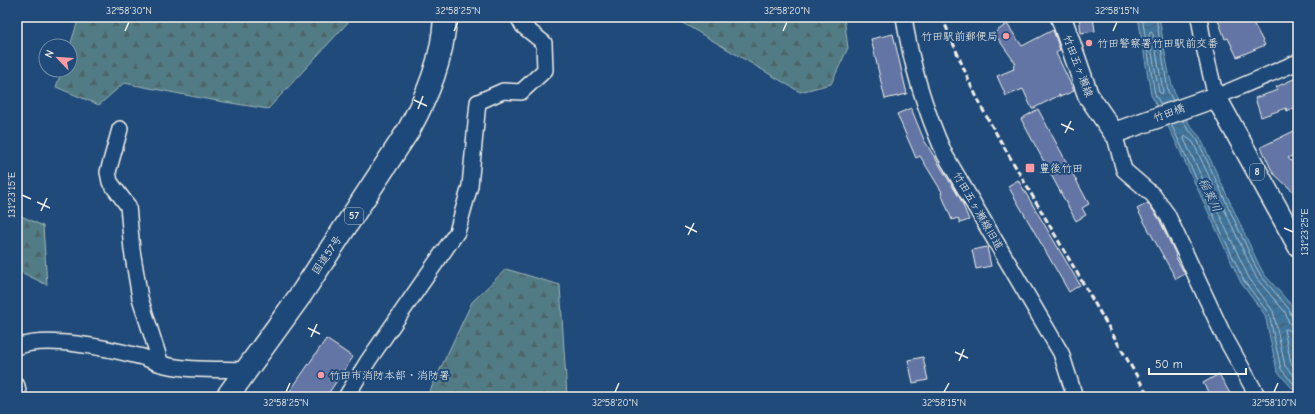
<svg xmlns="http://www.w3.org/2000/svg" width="1315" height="414" font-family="'Comic Neue','Klee One',sans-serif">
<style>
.forest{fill:url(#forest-firs);stroke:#a2b6b6}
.water{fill:url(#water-waves);stroke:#88a7bb}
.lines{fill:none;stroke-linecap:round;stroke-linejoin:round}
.shore{stroke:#acbfca;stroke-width:1}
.building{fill:#6375a4;stroke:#f4f1e8}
.minor-casing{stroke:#f4f1e8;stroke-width:18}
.major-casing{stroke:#f4f1e8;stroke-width:23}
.highway-casing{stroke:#f4f1e8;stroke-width:25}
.minor{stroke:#1f4a7a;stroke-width:15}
.major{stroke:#1f4a7a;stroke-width:20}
.highway{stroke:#1f4a7a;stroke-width:22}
.rail{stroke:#f4f1e8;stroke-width:3;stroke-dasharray:6 3;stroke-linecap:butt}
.ticks{fill:none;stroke:#f4f1e8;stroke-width:1.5}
.poi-dot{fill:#ff9aa2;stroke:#1f4a7a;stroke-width:1.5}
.labels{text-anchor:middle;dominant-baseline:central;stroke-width:4;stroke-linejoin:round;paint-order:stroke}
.shield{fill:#1f4a7a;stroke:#b4bfc7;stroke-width:1}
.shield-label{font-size:10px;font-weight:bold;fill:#f4f1e8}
.poi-label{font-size:11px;fill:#f4f1e8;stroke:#1f4a7a;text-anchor:start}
.street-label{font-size:11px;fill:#f4f1e8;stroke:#1f4a7a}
.water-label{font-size:12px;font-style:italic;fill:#d9dedd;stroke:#1f4a7a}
.neatline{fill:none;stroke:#f4f1e8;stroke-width:1.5}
.ticks-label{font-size:10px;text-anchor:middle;fill:#f4f1e8}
</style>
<defs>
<pattern id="forest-firs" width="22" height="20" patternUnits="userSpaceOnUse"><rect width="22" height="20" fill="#517c85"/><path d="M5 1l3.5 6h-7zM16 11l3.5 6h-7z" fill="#4d6569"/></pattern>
<pattern id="water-waves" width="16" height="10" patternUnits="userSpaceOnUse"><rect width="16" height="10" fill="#40759d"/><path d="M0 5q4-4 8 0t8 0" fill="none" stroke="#445e72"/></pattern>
</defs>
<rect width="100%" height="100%" fill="#1f4a7a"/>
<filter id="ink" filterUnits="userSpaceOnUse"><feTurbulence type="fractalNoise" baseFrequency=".025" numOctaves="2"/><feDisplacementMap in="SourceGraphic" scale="8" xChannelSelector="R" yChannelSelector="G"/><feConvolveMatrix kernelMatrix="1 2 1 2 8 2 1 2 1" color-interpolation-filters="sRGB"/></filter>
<g filter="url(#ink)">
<path class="forest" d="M 79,17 L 353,17 L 268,109 L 206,99 L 124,83 L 99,105 L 56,87 L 62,70 L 70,70 L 70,46 Z
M 670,17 L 844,17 L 848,48 L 831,84 L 800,92 L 681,22 Z
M 17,214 L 43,226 L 47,285 L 17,270 Z
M 506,269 L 560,285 L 567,397 L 427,397 L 472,302 Z"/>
<path class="water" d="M 1138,17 L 1159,17 C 1167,59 1169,105 1200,137 L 1259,265 L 1264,274 L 1293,307 L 1298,322 L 1298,395 L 1277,371 L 1265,315 L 1241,283 L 1173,136 L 1151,95 Z"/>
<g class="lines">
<path class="shore" d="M 1142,17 L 1155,94 L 1161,105
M 1156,17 L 1168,91 L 1173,101
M 1151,32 L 1153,34 L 1163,91 L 1162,94 L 1159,92 L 1149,36 Z
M 1183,120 L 1187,128 L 1197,139 L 1256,267 L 1261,276 L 1289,309 L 1293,320 L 1298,322
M 1171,124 L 1244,281 L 1269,314 L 1281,369 L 1298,389
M 1298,327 L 1289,323 L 1285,312 L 1257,279 L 1252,269 L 1193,142 L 1185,136 L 1184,139 L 1249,278 L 1273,311 L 1285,366 L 1298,381
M 1298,333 L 1286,329 L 1284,330 L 1291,363 L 1298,372"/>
</g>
<path class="building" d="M 1079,17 L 1093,17 L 1095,31 L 1081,33 Z
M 1217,17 L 1250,17 L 1265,45 L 1237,57 L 1228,38 L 1225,39 Z
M 1007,24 L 1022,46 L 1053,30 L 1060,50 L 1056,53 L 1074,91 L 1060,97 L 1060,95 L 1032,109 L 1023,89 L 1006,96 L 997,76 L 1014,69 L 1013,66 L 1016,64 L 994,33 Z
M 893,34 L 907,94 L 885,99 L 871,39 Z
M 1298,77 L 1298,106 L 1287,111 L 1286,108 L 1261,117 L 1255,98 L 1278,90 L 1276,87 Z
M 911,108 L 924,140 L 961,200 L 969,220 L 960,223 L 958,218 L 952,220 L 941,193 L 942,192 L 920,156 L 916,158 L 897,114 Z
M 1038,109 L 1089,204 L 1082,208 L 1086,215 L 1076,221 L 1021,119 Z
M 1298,129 L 1298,153 L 1288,158 L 1298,168 L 1298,196 L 1273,173 L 1261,147 Z
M 1018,180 L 1080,285 L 1069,292 L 1008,186 Z
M 1148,203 L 1159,219 L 1176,255 L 1175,256 L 1185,274 L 1176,279 L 1137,209 Z
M 987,247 L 991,266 L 976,269 L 972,250 Z
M 326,339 L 353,357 L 326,397 L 286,397 Z
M 923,357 L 928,380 L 913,383 L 908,360 Z
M 1219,374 L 1232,397 L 1211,397 L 1203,383 Z"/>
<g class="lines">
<g class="minor-casing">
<path id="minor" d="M 904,17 C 911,65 925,110 945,155 L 1061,353 L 1075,397
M 1199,17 L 1204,47 L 1216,97 L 1298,62
M 120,129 L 108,172 L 110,182 L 128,206 L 132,250 L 140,298 L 161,364
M 1114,133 L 1124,170 L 1153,195 L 1167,214 L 1222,332 L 1258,397
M 17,347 C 46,335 107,348 138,356 C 146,357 153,362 161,364 C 188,371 219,369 246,370
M 17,386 L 19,397
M 346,397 L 368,361 L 457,232 L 470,186 L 478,102 L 503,91 L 521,92 L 545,70 L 544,43 L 523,26 L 518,17"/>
</g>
<g class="major-casing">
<path id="major" d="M 1061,17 L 1088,95 L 1114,133 L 1216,97 L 1298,246"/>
</g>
<g class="highway-casing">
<path id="highway" d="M 227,397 L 302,293 L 408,131 C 428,95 443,59 445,17"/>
</g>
<use href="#minor" class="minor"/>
<use href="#major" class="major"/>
<use href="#highway" class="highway"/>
<path class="rail" d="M 942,17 L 969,81 L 985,114 L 1149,397"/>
</g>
</g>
<path class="ticks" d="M 125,31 L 129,22M 454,31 L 458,22M 783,31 L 787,22M 1113,31 L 1117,22M 414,100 L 427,106M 418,109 L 423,96M 1061,124 L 1074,130M 1065,133 L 1071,121M 22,195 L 31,199M 37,202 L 50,208M 41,211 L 47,198M 685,226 L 697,232M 1284,228 L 1293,232M 688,235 L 694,223M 308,328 L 320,334M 311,337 L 317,324M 955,352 L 968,358M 959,361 L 964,349M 286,392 L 290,383M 615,392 L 619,383M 944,392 L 949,383M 1274,392 L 1278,383"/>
<g class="poi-dot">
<circle cx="1006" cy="36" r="4"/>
<circle cx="1089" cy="43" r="4"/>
<rect x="1025" y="163" width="10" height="10" rx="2"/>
<circle cx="321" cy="375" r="4"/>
</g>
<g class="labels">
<g class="shield">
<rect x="1250" y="164" width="14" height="16" rx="3"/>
<rect x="345" y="208" width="18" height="16" rx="3"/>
</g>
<g class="shield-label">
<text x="1257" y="172">8</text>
<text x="354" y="216">57</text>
</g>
<g class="poi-label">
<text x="998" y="36" text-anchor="end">竹田駅前郵便局</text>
<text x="1097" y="43">竹田警察署竹田駅前交番</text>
<text x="1039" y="168">豊後竹田</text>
<text x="329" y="375">竹田市消防本部・消防署</text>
</g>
<g class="street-label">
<text transform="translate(1078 66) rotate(69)">竹田五ヶ瀬線</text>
<text transform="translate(1169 113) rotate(-20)">竹田橋</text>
<text transform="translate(978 211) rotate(60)">竹田五ヶ瀬線旧道</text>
<text transform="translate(327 255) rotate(-56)">国道57号</text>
</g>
<g class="water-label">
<text transform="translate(1210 195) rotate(64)">稲葉川</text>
</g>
</g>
<rect width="1315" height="414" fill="none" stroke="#1f4a7a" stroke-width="44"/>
<g transform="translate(58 58) rotate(295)"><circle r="19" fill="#1f4a7a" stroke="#748da6"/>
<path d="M0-3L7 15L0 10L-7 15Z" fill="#ff9aa2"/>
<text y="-6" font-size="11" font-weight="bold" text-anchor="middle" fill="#f4f1e8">N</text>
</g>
<path d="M1149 368v6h97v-6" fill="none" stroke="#f4f1e8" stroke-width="2"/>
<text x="1155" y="368" font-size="12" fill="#f4f1e8" stroke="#1f4a7a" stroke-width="3" paint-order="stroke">50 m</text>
<rect x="22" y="22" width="1271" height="370" class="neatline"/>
<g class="ticks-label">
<text x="129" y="14">32°58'30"N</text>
<text x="458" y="14">32°58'25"N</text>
<text x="787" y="14">32°58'20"N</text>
<text x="1117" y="14">32°58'15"N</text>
<text transform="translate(11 195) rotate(-90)" y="4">131°23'15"E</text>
<text transform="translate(1304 232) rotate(-90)" y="4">131°23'25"E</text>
<text x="286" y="406">32°58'25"N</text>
<text x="615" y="406">32°58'20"N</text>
<text x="944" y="406">32°58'15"N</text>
<text x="1274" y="406">32°58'10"N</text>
</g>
</svg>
